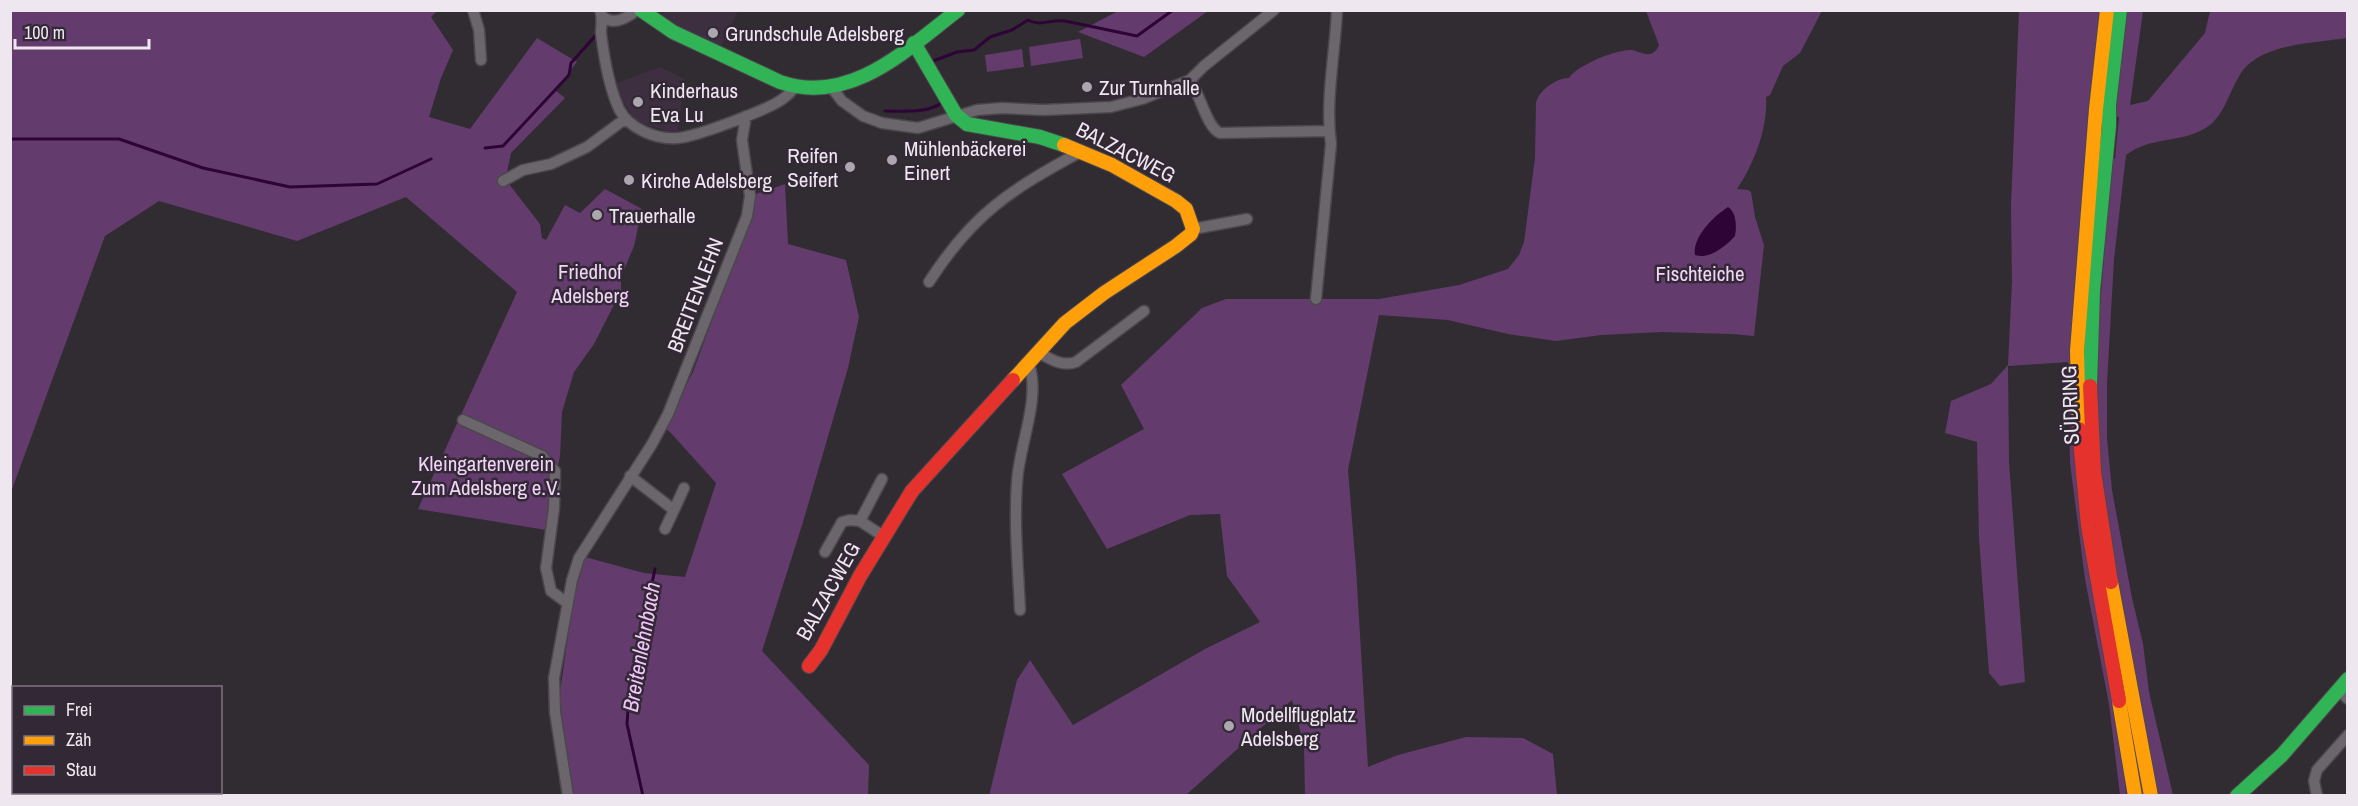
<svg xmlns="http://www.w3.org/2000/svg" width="2358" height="806" font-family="'Archivo Narrow',sans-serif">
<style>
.built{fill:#3d2f40}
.green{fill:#633c6d}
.water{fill:#2e0437}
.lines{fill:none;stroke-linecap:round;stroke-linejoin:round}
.stream{stroke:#2e0437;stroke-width:3}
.street-casing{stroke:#4c474d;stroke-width:13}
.fast-casing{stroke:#4c474d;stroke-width:16}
.slow-casing{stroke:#4c474d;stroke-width:16}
.jam-casing{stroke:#4c474d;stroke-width:16}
.street{stroke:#6b666c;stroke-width:10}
.fast{stroke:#30b455;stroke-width:14}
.slow{stroke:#ff9f0a;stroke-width:14}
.jam{stroke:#e5322d;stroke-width:14}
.poi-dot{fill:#aca6ae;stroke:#332836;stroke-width:2}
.labels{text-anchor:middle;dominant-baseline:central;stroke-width:5;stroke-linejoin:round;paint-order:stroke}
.poi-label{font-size:21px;fill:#eee7f0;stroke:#332836;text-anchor:start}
.street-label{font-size:21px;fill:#eee7f0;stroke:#332836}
.park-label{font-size:21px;fill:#f1d5f7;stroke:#332836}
.water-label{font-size:22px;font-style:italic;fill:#f1c7fa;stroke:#332836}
</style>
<rect width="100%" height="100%" fill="#312c32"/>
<path class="built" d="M 665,11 L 738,11 L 720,48 L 661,17 Z
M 660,67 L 684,79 L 678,131 L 667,131 L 636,121 L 622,100 L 617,83 Z"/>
<path class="green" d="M 1120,10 L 1208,10 L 1208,11 L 1144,57 L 1078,32 Z
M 10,11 L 437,11 L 431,17 L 453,50 L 441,78 L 429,117 L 470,129 L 537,38 L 577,62 L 555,90 L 565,98 L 511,153 L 507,172 L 502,175 L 540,224 L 542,238 L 546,240 L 565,205 L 580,213 L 605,189 L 642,209 L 634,246 L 621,277 L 621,291 L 594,344 L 574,372 L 562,412 L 560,456 L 546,530 L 418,509 L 517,292 L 406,197 L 297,241 L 159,201 L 105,236 L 11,492 Z
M 1646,11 L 1822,11 L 1800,53 L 1783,66 L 1770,95 L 1766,97 C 1768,128 1754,164 1737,189 L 1748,190 L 1751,192 L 1755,217 L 1764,245 L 1754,336 L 1732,334 L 1662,332 L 1601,335 L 1556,341 L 1508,334 L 1448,320 L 1379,315 L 1348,470 L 1356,569 L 1368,767 L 1398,755 L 1466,737 L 1523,738 L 1553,754 L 1557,795 L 1305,795 L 1304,745 L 1292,700 L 1186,795 L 989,796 L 1017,680 L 1030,660 L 1073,725 L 1205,649 L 1260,622 L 1227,576 L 1220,514 L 1190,515 L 1107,549 L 1062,474 L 1144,429 L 1121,385 L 1202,308 L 1226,299 L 1379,299 L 1459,285 L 1508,269 L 1519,255 L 1524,242 L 1535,158 L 1536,103 C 1539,90 1556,78 1569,78 C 1577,65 1617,49 1632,50 C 1637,51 1645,55 1650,54 C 1655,53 1658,48 1659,45 Z
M 2019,11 L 2102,11 L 2078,261 L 2126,795 L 2120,795 L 2109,704 L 2085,579 L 2070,463 L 2068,362 L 2008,366 L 2009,462 L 2025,682 L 2000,686 L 1989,673 L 1979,538 L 1977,442 L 1945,433 L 1951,401 L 1991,384 L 2008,365 L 2012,281 L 2011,206 Z
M 2125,11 L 2143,11 L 2130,105 L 2148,101 L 2205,33 L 2210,11 L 2347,11 L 2347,38 C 2316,43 2266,43 2244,69 C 2228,89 2226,120 2200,131 C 2175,143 2150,137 2126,155 L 2114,259 L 2107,384 L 2107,439 L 2112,490 L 2132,598 L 2143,644 L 2149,692 L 2173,795 L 2158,795 L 2101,492 L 2096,357 L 2112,156 L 2115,159 L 2119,116 L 2115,119 Z
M 1080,39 L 1083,58 L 1031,66 L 1029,47 Z
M 1022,49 L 1024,67 L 987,72 L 985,55 Z
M 785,184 L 788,244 L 846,260 L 859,317 L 848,368 L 803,522 L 762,651 L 869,765 L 868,795 L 572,795 L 558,707 L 573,600 L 585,557 L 644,573 L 685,577 L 716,483 L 670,432 L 664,428 L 693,372 L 750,217 L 753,195 Z"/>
<path class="water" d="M 1728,207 C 1736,212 1737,226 1735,236 C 1726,246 1709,260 1695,255 C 1692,237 1714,216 1728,207 Z"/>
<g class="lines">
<path class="stream" d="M 933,61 L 957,52 L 974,50 L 990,37 L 1012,30 L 1028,20 C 1041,27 1050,19 1065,21 L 1137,36 L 1173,10
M 885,111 C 903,111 929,114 944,101
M 10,139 L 119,139 L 203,168 L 290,187 L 377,184 L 431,159
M 485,148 L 503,146 L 569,75 L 571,63 L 597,34
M 643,796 L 627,724 L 630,680 L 642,653 L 644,621 L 655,569"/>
<g class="street-casing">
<path id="street" d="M 473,10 L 479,30 L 481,60
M 600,10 C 603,18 601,25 601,33 C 604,58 609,87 619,109 C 629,129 657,140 678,138 C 695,137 767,110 781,100 C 786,97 791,92 795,87
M 602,16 C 613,26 626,19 637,10
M 1190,80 L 1204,66 L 1274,10
M 832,88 L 842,101 L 863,116 L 882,123 L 918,128 L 977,110 L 1002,108 L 1043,110 L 1111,107 L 1142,99 L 1190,80 C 1200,94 1207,128 1220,133 L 1329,131
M 503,181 L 523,170 L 551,164 L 587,147 L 625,119
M 1193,229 L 1247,219
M 929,282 C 973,213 1012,189 1082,151
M 1316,299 L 1331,144 C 1325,101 1335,55 1337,10
M 1038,352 C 1050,359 1062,367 1076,362 L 1144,311
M 463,420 L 542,456 L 555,471 L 554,508 L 546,568 L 551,591 L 567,603
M 630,476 L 674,510 L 665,529
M 882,479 L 860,521 L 883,536
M 674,510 L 684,488
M 825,552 L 842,522 L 850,520 L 860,521
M 1020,610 C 1018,567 1014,524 1017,482 C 1019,445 1041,399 1029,364
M 2338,690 L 2348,699
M 568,796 L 555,712 L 554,678 L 572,580 L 579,558 L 652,444 L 668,414 L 747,216 L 750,196 L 742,140 L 746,116
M 2317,796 L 2314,781 L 2317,770 L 2348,735"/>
</g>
<g class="fast-casing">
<path id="fast" d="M 641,10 L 673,32 L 780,82 C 850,106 906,50 958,10
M 914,43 L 956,115 L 967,124 L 1040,137 L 1064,145
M 2090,386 L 2093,290 L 2109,126 L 2109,105 L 2120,10
M 2237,796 L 2282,755 L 2348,679"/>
</g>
<g class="slow-casing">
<path id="slow" d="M 1013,380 L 1065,323 L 1104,293 L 1176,246 L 1191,234 L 1193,229 L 1186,209 L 1176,201 L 1112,165 L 1064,145
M 2079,429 L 2077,351 L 2096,109 L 2107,10
M 2111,582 L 2151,796
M 2119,701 L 2135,796"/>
</g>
<g class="jam-casing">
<path id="jam" d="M 2090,386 L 2094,472 L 2111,582
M 2079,429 L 2088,526 L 2119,701
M 809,666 L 821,650 L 860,576 L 912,491 L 1013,380"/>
</g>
<use href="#street" class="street"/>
<use href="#fast" class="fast"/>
<use href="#slow" class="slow"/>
<use href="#jam" class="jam"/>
</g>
<g class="poi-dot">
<circle cx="713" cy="33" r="6"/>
<circle cx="1087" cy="87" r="6"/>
<circle cx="638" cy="102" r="6"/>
<circle cx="892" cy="160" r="6"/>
<circle cx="850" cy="167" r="6"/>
<circle cx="629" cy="180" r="6"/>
<circle cx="597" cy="215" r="6"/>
<circle cx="1229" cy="726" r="6"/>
</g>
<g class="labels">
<g class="poi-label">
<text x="725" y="33">Grundschule Adelsberg</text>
<text x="1099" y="87">Zur Turnhalle</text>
<text x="650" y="90">Kinderhaus<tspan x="650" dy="24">Eva Lu</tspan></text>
<text x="904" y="148">Mühlenbäckerei<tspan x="904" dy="24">Einert</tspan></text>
<text x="838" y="155" text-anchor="end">Reifen<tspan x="838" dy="24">Seifert</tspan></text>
<text x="641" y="180">Kirche Adelsberg</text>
<text x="609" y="215">Trauerhalle</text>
<text x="1241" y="714">Modellflugplatz<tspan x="1241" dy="24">Adelsberg</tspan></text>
</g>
<g class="street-label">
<text transform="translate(1126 152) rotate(27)">BALZACWEG</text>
<text transform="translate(695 295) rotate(-69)">BREITENLEHN</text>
<text transform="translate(2070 405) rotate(-92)">SÜDRING</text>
<text transform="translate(828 591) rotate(-61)">BALZACWEG</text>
</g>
<g class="park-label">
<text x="590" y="271">Friedhof<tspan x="590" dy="24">Adelsberg</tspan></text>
<text x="1700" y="273">Fischteiche</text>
<text x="486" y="463">Kleingartenverein<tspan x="486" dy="24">Zum Adelsberg e.V.</tspan></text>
</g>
<g class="water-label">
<text transform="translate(641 647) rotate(-80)">Breitenlehnbach</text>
</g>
</g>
<rect width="2358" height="806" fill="none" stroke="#eee7f0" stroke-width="24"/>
<rect x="12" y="686" width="210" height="108" fill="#332836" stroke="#7e7480" stroke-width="1.5"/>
<rect x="24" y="706" width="30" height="9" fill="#30b455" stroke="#7e7480" stroke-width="1.5"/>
<text x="66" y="716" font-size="18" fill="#eee7f0">Frei</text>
<rect x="24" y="736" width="30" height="9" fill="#ff9f0a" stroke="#7e7480" stroke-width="1.5"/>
<text x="66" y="746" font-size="18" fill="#eee7f0">Zäh</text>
<rect x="24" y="766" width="30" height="9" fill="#e5322d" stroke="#7e7480" stroke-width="1.5"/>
<text x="66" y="776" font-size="18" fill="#eee7f0">Stau</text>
<path d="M15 39v9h134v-9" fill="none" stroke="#eee7f0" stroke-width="3"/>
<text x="24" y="39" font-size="18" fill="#eee7f0" stroke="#332836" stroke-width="4.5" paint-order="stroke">100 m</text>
</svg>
